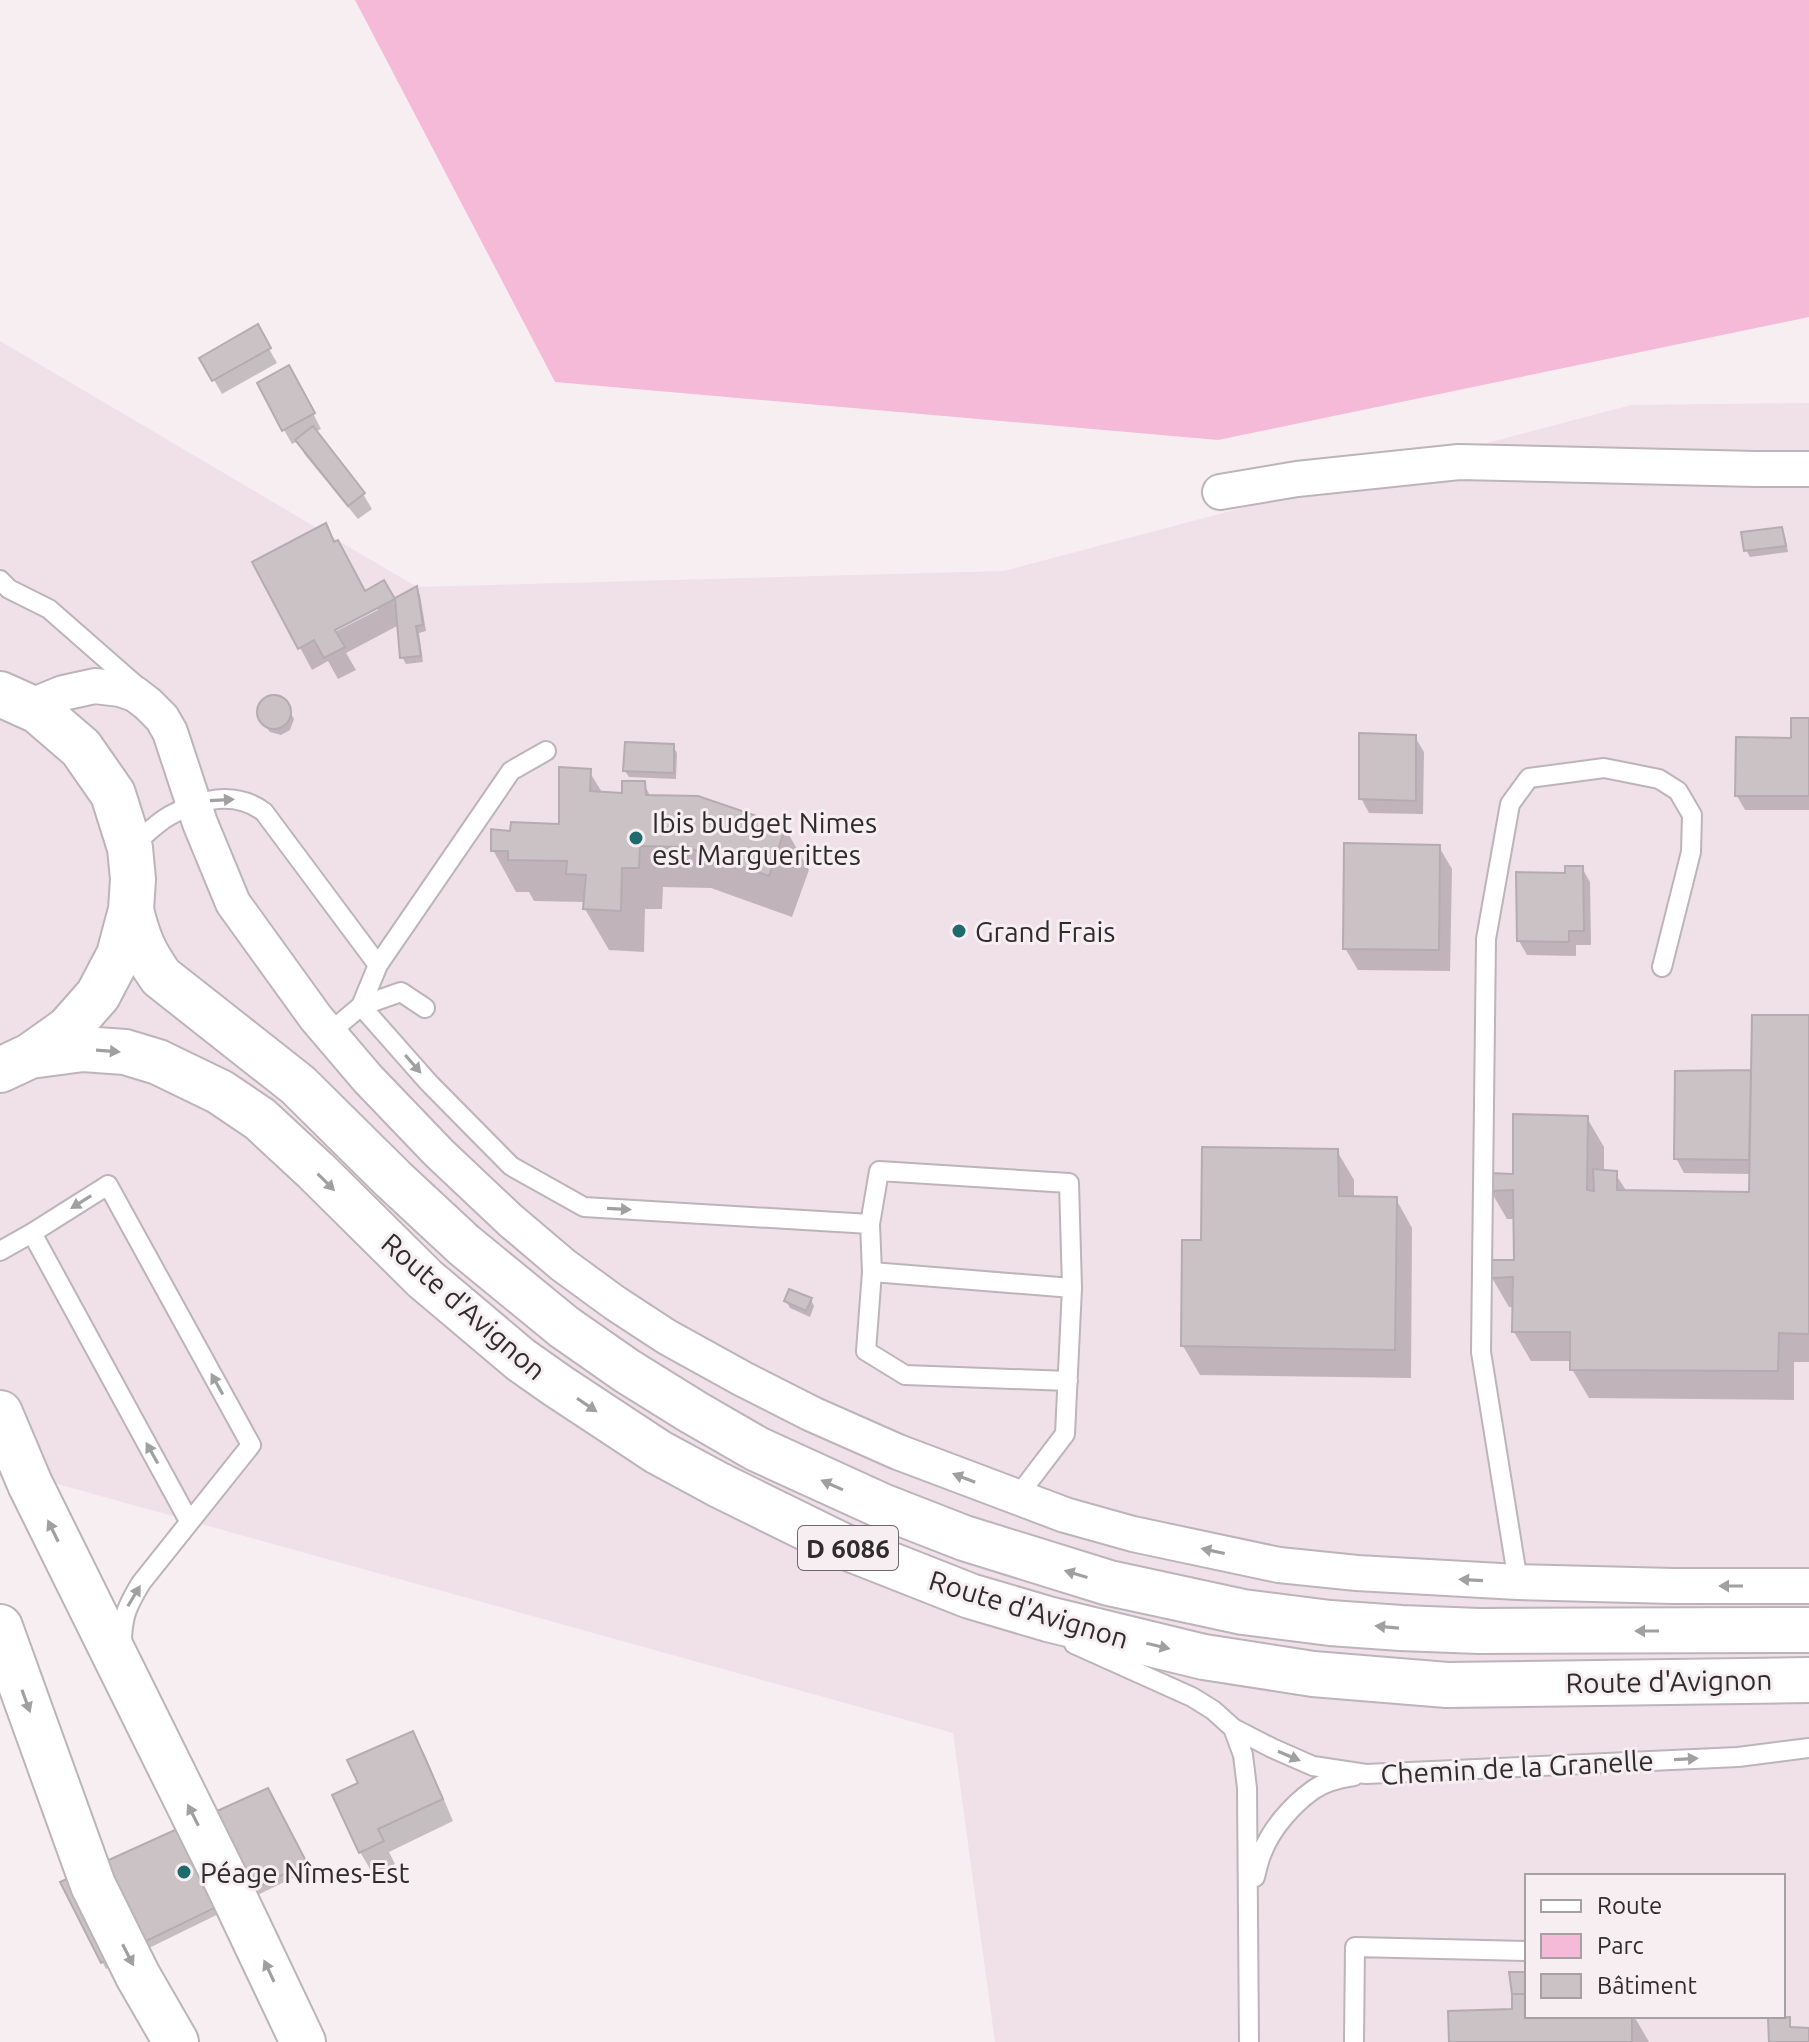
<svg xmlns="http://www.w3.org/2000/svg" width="1809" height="2042" font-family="Ubuntu,sans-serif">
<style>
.built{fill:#f0e0e8;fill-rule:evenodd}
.green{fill:#f5bad8}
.shadow{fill:#0003;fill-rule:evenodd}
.building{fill:#cbc2c6;stroke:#b4acb0;stroke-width:2}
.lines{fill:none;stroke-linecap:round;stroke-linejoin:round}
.lane-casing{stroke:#bcb4b8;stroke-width:22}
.street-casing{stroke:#bcb4b8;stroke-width:38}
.primary-casing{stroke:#bcb4b8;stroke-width:48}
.highway-casing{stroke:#bcb4b8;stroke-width:48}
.lane{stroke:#fff;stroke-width:18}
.street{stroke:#fff;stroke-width:34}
.primary{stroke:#fff;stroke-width:44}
.highway{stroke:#fff;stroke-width:44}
.oneway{fill:#a1a0a0}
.poi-dot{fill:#1e6b6d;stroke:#f7eef2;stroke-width:3}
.labels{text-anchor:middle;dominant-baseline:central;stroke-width:6;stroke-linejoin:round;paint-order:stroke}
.shield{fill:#f7eef2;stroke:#6b6668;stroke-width:2}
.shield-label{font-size:26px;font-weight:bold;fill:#2f2c2d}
.poi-label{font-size:28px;fill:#2f2c2d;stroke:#f7eef2;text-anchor:start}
.street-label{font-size:28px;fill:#2f2c2d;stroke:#f7eef2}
</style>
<rect width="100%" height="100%" fill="#f7eef2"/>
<path class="built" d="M 0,341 L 417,587 L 1004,571 L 1631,405 L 1809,403 L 1809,2042 L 995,2042 L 953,1733 L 0,1468 ZM 1527,1876 L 1783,1876 L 1783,2016 L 1527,2016 Z"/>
<path class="green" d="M 355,0 L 1809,0 L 1809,317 L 1218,440 L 555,382 Z"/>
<path class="shadow" d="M 257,327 L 277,363 L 222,394 L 202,359 Z
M 297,382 L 321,429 L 315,432 L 363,494 L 372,509 L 358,519 L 305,455 L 298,441 L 292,444 L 284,430 Z
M 326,526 L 365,594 L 384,583 L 398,608 L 416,589 L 420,595 L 426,631 L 419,633 L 423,662 L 406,664 L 402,657 L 399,625 L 346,653 L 356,670 L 338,679 L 328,661 L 312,670 L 255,563 ZM 378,606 L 378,610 L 327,636 L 326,633 Z
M 1781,530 L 1785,536 L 1788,552 L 1750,557 L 1746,550 Z
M 275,697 L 285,702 L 294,719 L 290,730 L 281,735 L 270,732 L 267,728 L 259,710 L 265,701 Z
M 1809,720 L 1809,810 L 1745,810 L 1737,796 L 1793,740 Z
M 1415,737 L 1424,752 L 1423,814 L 1369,813 L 1361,798 Z
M 673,746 L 677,753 L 676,779 L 629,777 L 625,771 Z
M 589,771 L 603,794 L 624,795 L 643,783 L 651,797 L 785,828 L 809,870 L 792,917 L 711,888 L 663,887 L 662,909 L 645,909 L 644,952 L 609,950 L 585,909 L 584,902 L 534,901 L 529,892 L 516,892 L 493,850 L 512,833 L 561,826 Z
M 1439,847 L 1452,869 L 1450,971 L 1358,970 L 1345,948 Z
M 1582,868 L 1590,882 L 1591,945 L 1576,945 L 1576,956 L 1527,955 L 1519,941 L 1567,875 Z
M 1809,1017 L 1809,1362 L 1794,1362 L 1794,1400 L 1589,1398 L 1572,1369 L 1572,1361 L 1531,1361 L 1514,1332 L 1515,1307 L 1509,1307 L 1492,1278 L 1516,1262 L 1515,1219 L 1507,1219 L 1490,1190 L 1515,1176 L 1587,1118 L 1604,1147 L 1604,1172 L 1615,1173 L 1627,1192 L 1751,1194 L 1751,1174 L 1684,1173 L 1676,1158 L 1750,1072 L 1753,1078 Z
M 1337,1151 L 1354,1180 L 1354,1198 L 1396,1199 L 1412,1228 L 1411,1378 L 1200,1375 L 1183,1346 L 1203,1242 Z
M 811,1300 L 814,1306 L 810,1317 L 790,1308 L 786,1301 Z
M 412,1733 L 425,1755 L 453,1821 L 389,1852 L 395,1864 L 373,1874 L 360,1852 L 361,1784 Z
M 267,1790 L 309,1870 L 106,1969 L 62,1883 Z
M 1527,1974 L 1527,2016 L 1634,2016 L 1649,2042 L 1451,2042 L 1514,2011 Z"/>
<path class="building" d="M 258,324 L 271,348 L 212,381 L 199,358 Z
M 289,365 L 315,413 L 282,431 L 257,383 Z
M 313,426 L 365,493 L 348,506 L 295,440 Z
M 326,523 L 334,542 L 338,540 L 365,591 L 384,580 L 395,599 L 335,630 L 345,647 L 324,658 L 314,640 L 298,649 L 252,562 Z
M 1782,527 L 1786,546 L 1744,551 L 1741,532 Z
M 417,586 L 423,625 L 416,626 L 421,656 L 400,658 L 395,598 Z
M257 712a17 17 0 1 1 34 0a17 17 0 1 1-34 0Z
M 1791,718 L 1809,718 L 1809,796 L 1735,796 L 1736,737 L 1791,738 Z
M 1359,733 L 1416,735 L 1416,801 L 1359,799 Z
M 625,742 L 674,744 L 674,773 L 623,771 Z
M 559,767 L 591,769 L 590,791 L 622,793 L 622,781 L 645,781 L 646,795 L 698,796 L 786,826 L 769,876 L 686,847 L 640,846 L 639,868 L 622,868 L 621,911 L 583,909 L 586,875 L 566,874 L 567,861 L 508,860 L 508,851 L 491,851 L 491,829 L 510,831 L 511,822 L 559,824 Z
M 1344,843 L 1440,845 L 1439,950 L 1343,949 Z
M 1565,866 L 1583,866 L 1584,931 L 1569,931 L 1569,942 L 1517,941 L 1516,872 L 1565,873 Z
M 1752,1015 L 1809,1015 L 1809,1334 L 1779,1333 L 1778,1371 L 1570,1370 L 1570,1332 L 1512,1332 L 1513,1277 L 1490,1278 L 1490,1260 L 1514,1260 L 1513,1190 L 1489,1191 L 1488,1173 L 1513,1174 L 1513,1114 L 1588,1116 L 1587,1190 L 1594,1191 L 1593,1169 L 1617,1171 L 1617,1190 L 1749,1192 Z
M 1751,1070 L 1749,1160 L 1674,1159 L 1675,1071 Z
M 1202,1147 L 1338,1149 L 1339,1196 L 1397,1197 L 1395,1350 L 1181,1346 L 1182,1240 L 1201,1240 Z
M 789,1289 L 812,1298 L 806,1311 L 784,1301 Z
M 413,1731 L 443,1799 L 378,1829 L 384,1841 L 359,1853 L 332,1795 L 358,1783 L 347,1760 Z
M 268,1788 L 307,1863 L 101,1963 L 60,1882 Z
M 1509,1972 L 1527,1972 L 1527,1994 L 1512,1994 Z
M 1512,1994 L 1527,1994 L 1527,2016 L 1632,2016 L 1632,2042 L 1449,2042 L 1448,2011 L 1512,2009 Z
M 1790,2017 L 1790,2027 L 1809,2028 L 1809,2042 L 1769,2042 L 1768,2018 Z"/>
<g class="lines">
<g class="lane-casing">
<path id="lane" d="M 0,580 L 9,589 L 49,609 L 138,687
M 546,751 L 511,771 L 378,965 L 361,1006 L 429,1083 L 511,1166 L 584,1207 L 870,1224
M 130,848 C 143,837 155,824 169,816 C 199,799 235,790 264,812 L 378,965
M 329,1033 L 361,1006 L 401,992 L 425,1008
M 32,1233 L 189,1521
M 0,1251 L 32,1233 L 108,1185 L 251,1445 L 141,1583 C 127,1606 122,1617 122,1644
M 872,1272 L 870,1224 L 879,1171 L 1069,1183 L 1072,1288
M 1017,1497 L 1065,1434 L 1072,1288 L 872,1272 L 866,1351 L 905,1375 L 1068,1381
M 1518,1582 L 1481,1352 L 1486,939 L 1510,804 L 1529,778 L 1604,768 L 1659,779 L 1678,791 L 1692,815 L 1691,852 L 1662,967
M 1074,1644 L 1192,1697 L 1213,1710 L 1233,1728 L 1272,1748 L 1313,1766 L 1366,1774 L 1738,1757 L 1809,1748
M 1233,1728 L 1243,1755 L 1247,1788 L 1249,2042
M 1255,1877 C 1257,1869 1259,1860 1262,1853 C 1271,1829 1292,1805 1313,1790 C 1324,1782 1340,1778 1354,1776
M 1354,2042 L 1355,1947 L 1527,1951"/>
</g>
<g class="street-casing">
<path id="street" d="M 1220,492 L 1297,479 L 1459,462 L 1756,469 L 1809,469
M 29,707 L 63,693 L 95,686 L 120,689 L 135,694 L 148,704 L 162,718 L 170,732 L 200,823 L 233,903 L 316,1018 L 368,1079 L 439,1153 L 510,1220 L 563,1265 L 615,1303 L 667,1337 L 743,1379 L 812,1414 L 898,1452 L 1065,1515 L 1133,1534 L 1279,1565 L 1357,1573 L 1518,1582 L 1673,1586 L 1809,1586"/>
</g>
<g class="primary-casing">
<path id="primary" d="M 0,694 L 38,711 L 81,748 L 113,794 L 130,848 L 133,879 L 131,910 L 119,955 L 98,995 L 68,1029 L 30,1056 L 0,1070
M 131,910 C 138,939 144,953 161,977 L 298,1085 L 393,1179 L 464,1245 L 564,1327 L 627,1371 L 693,1412 L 757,1449 L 882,1506 L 964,1538 L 1109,1583 L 1243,1612 L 1330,1623 L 1401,1628 L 1479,1631 L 1809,1630
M 30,1056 L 83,1049 L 125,1052 L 158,1062 L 220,1092 L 260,1119 L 316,1171 L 425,1279 L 521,1360 L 558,1386 L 658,1452 L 719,1485 L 843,1546 L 970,1596 L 1048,1619 L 1204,1657 L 1313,1674 L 1447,1685 L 1809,1680"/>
</g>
<g class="highway-casing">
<path id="highway" d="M 0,1413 L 30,1484 L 228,1884 L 303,2042
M 0,1627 L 93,1885 L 138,1976 L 176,2042"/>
</g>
<use href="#lane" class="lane"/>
<use href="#street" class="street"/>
<use href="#primary" class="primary"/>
<use href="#highway" class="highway"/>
</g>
<defs><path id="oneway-solid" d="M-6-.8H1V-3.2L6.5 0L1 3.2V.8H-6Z" transform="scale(2)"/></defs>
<g class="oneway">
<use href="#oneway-solid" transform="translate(222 800) rotate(-3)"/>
<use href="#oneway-solid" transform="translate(108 1051) rotate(4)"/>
<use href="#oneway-solid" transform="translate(413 1064) rotate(49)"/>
<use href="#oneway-solid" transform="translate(326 1182) rotate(45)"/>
<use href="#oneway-solid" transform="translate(81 1202) rotate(148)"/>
<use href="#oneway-solid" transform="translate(619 1209) rotate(3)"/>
<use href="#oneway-solid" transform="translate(217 1384) rotate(-119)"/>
<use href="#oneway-solid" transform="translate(587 1405) rotate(34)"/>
<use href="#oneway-solid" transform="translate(152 1453) rotate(-119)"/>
<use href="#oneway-solid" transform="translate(964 1478) rotate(-159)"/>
<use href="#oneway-solid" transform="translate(832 1485) rotate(-156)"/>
<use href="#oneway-solid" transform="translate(53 1531) rotate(-116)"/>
<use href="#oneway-solid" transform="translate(1213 1551) rotate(-168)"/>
<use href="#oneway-solid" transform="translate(1076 1574) rotate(-163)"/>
<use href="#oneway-solid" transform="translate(1471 1580) rotate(-177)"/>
<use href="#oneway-solid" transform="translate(1731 1586) rotate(180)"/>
<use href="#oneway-solid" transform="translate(134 1596) rotate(-59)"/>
<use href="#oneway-solid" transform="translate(1387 1627) rotate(-175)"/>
<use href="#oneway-solid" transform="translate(1647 1631) rotate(180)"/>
<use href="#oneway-solid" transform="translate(1158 1646) rotate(13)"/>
<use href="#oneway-solid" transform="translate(26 1701) rotate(70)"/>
<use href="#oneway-solid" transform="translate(1289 1756) rotate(23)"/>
<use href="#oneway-solid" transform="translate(1686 1759) rotate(-3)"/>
<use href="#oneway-solid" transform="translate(193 1815) rotate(-117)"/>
<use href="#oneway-solid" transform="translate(128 1955) rotate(63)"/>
<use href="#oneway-solid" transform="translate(269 1971) rotate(-115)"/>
</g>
<g class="poi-dot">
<circle cx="636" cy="838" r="8"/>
<circle cx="959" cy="931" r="8"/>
<circle cx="184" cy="1872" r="8"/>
</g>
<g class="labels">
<rect class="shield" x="798" y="1526" width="100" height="44" rx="6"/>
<g class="shield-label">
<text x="848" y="1548">D 6086</text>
</g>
<g class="poi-label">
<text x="652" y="822">Ibis budget Nimes<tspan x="652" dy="32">est Marguerittes</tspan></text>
<text x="975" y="931">Grand Frais</text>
<text x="200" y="1872">Péage Nîmes-Est</text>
</g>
<g class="street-label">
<text transform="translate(464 1306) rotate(41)">Route d'Avignon</text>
<text transform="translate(1029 1609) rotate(17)">Route d'Avignon</text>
<text transform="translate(1669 1681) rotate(-1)">Route d'Avignon</text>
<text transform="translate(1517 1767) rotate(-3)">Chemin de la Granelle</text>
</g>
</g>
<rect x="1525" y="1874" width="260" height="144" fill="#f7eef2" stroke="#a7a0a3" stroke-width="2"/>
<rect x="1541" y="1900" width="40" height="12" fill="#ffffff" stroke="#a7a0a3" stroke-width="2"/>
<text x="1597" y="1914" font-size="24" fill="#2f2c2d">Route</text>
<rect x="1541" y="1934" width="40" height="24" fill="#f5bad8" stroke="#a7a0a3" stroke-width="2"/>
<text x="1597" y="1954" font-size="24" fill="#2f2c2d">Parc</text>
<rect x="1541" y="1974" width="40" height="24" fill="#cbc2c6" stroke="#a7a0a3" stroke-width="2"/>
<text x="1597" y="1994" font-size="24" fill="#2f2c2d">Bâtiment</text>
</svg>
